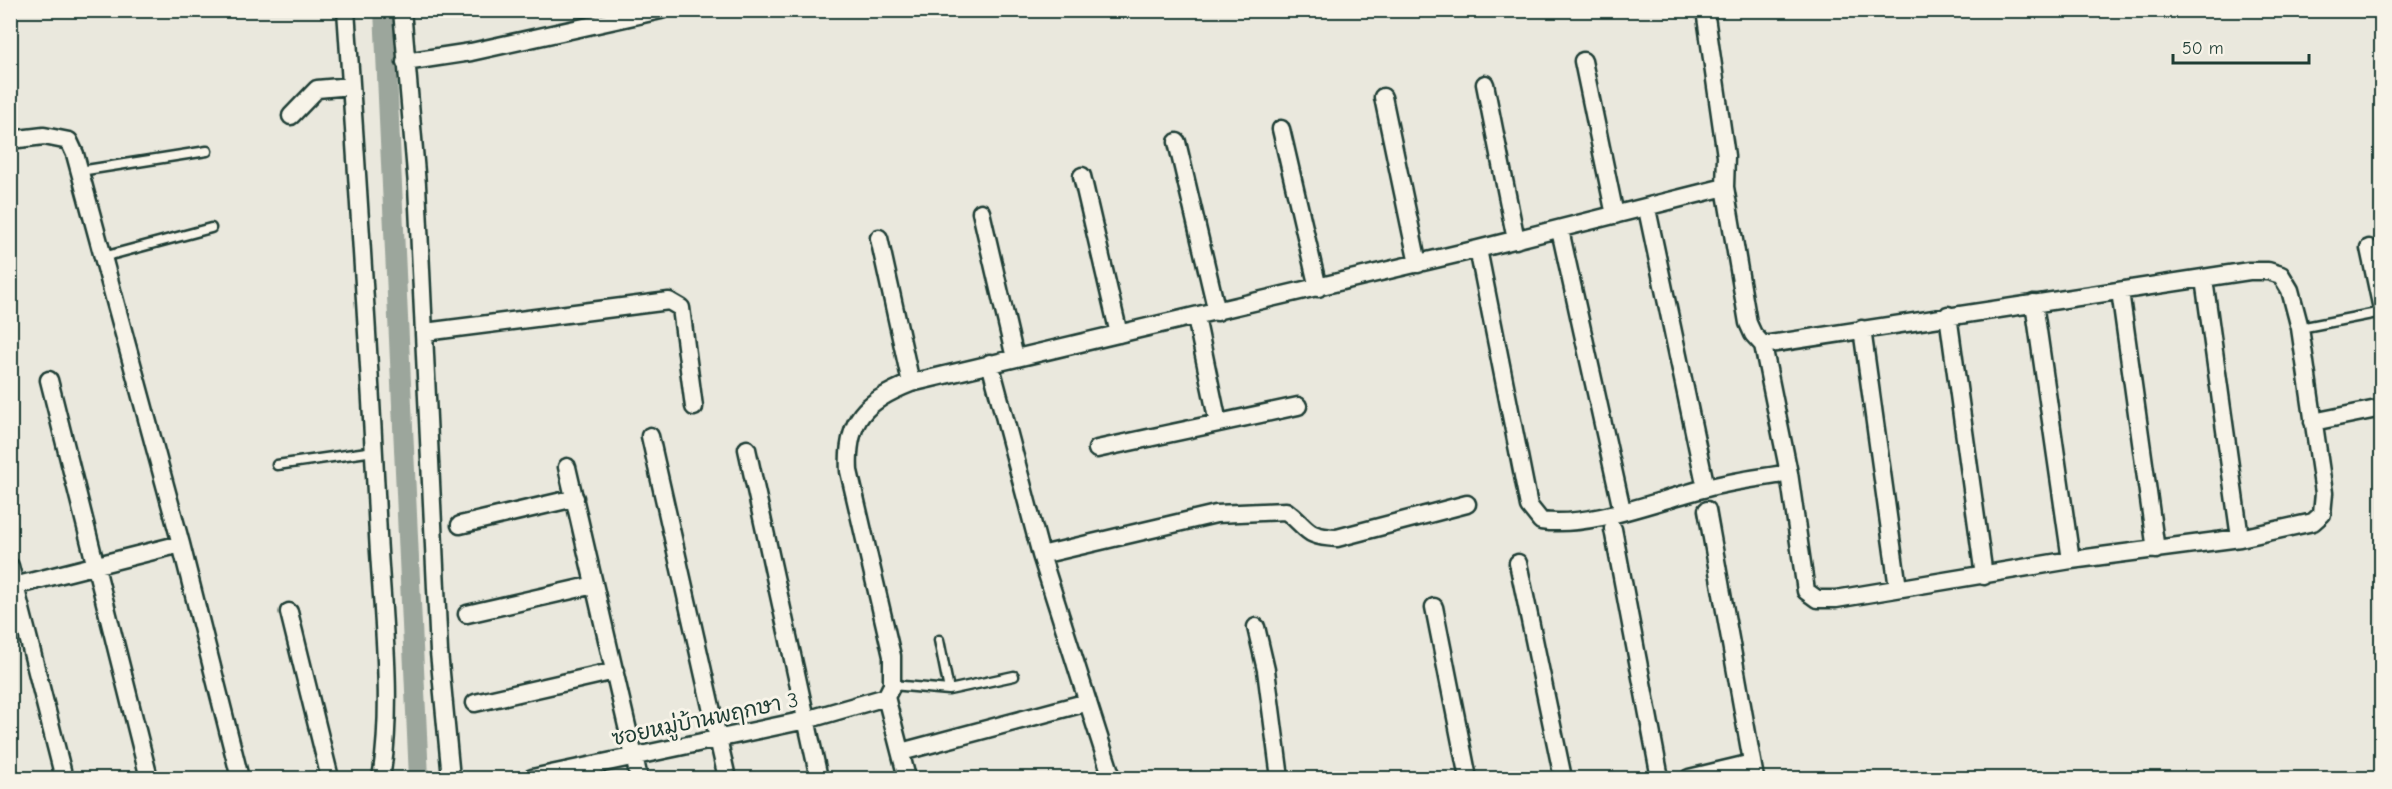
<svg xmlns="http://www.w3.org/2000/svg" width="2392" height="789" font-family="'Comic Neue','Playpen Sans Thai',sans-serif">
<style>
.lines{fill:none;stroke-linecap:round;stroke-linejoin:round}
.canal{stroke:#9ca69c;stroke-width:20}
.service-casing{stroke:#1f3d34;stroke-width:13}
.minor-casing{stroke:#1f3d34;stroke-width:21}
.service{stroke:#f7f3e8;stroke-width:8}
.minor{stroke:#f7f3e8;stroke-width:16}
.labels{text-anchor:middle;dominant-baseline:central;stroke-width:6;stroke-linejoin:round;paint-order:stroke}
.street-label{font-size:21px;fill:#1f3d34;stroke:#f7f3e8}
</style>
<rect width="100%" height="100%" fill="#eae8dd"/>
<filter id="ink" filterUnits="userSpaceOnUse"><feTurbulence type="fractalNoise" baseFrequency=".0167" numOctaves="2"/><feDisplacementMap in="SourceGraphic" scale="12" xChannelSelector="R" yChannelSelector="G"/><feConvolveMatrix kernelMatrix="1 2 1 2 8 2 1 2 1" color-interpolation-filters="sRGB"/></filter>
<g filter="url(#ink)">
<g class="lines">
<path class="canal" d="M 384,10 L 419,778"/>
<g class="service-casing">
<path id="service" d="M 80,171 L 207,151
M 103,257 L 211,228
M 2300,328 L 2382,312
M 277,465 L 374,451
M 939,640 L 949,690
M 892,685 L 949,690 L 1014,676"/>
</g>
<g class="minor-casing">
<path id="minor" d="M 346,10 C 358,185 370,360 378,535 C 382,612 394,703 381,778
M 402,10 L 417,185 L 439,652 L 451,778
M 1705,10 L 1726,156 L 1725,187 L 1748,323 L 1753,334 L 1763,345 L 1789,473 L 1806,591 L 1817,599 L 1836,599 L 2071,560 L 2240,538 L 2313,522 L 2322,514 L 2324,493 L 2300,328 L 2290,290 L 2281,275 L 2268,271 L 2249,271 L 1763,345
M 1583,61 L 1615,215
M 405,62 L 471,52 L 661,10
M 1485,84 L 1516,240
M 1383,97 L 1418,264
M 291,116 L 317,89 L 351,86
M 1281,129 L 1318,288
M 10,140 L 44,136 L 69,141 L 75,154 L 181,544 L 240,778
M 1177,142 L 1217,312
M 1082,176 L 1119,334
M 1647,209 L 1706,488
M 981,212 L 1015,358
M 1560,230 L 1622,510
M 879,238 L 911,383
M 2369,248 L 2382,309
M 1478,249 L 1529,506 L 1541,521 C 1590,528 1655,501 1703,489 C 1731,481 1761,478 1789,473
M 2204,279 L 2240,538
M 2120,291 L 2156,550
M 2034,303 L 2071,560
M 1948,315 L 1984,576
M 1196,317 L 1218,423
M 1862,329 L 1898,588
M 425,332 L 669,301 L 681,308 L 694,407
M 990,363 L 1041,555 L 1112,778
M 49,380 L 149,778
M 2313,422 L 2382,408
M 650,436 L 727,778
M 747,449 L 819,778
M 1097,449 L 1298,406
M 567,467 L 639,778
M 1707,510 L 1755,778
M 460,525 L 575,498
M 1613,529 L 1660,778
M 1041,555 L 1216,514 L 1286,511 C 1309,528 1304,537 1337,538 L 1467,504
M 1518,563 L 1563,778
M 10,566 L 64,778
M 10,587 L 181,544
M 1434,607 L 1468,778
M 289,612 L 330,778
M 467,614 L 594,585
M 1256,627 L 1266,670 L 1280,778
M 475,703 L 615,671
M 901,752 L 1088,702
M 532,778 L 806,720 L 886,697
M 907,778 L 886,697 L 892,685 L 892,656 L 849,471 C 846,420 865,401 911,383 L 1478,249 L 1725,187
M 1689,778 L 1752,763"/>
</g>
<use href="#service" class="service"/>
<use href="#minor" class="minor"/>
</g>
</g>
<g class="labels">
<g class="street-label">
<text transform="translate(705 719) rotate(-12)">ซอยหมู่บ้านพฤกษา 3</text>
</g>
</g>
<rect width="2392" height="789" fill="none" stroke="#f7f3e8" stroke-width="36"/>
<rect x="18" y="18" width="2356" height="753" fill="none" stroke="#1f3d34" stroke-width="2" filter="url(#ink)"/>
<path d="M2173 54v9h136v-9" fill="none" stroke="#1f3d34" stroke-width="3"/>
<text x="2182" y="54" font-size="18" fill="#1f3d34" stroke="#f7f3e8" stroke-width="4.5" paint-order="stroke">50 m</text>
</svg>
